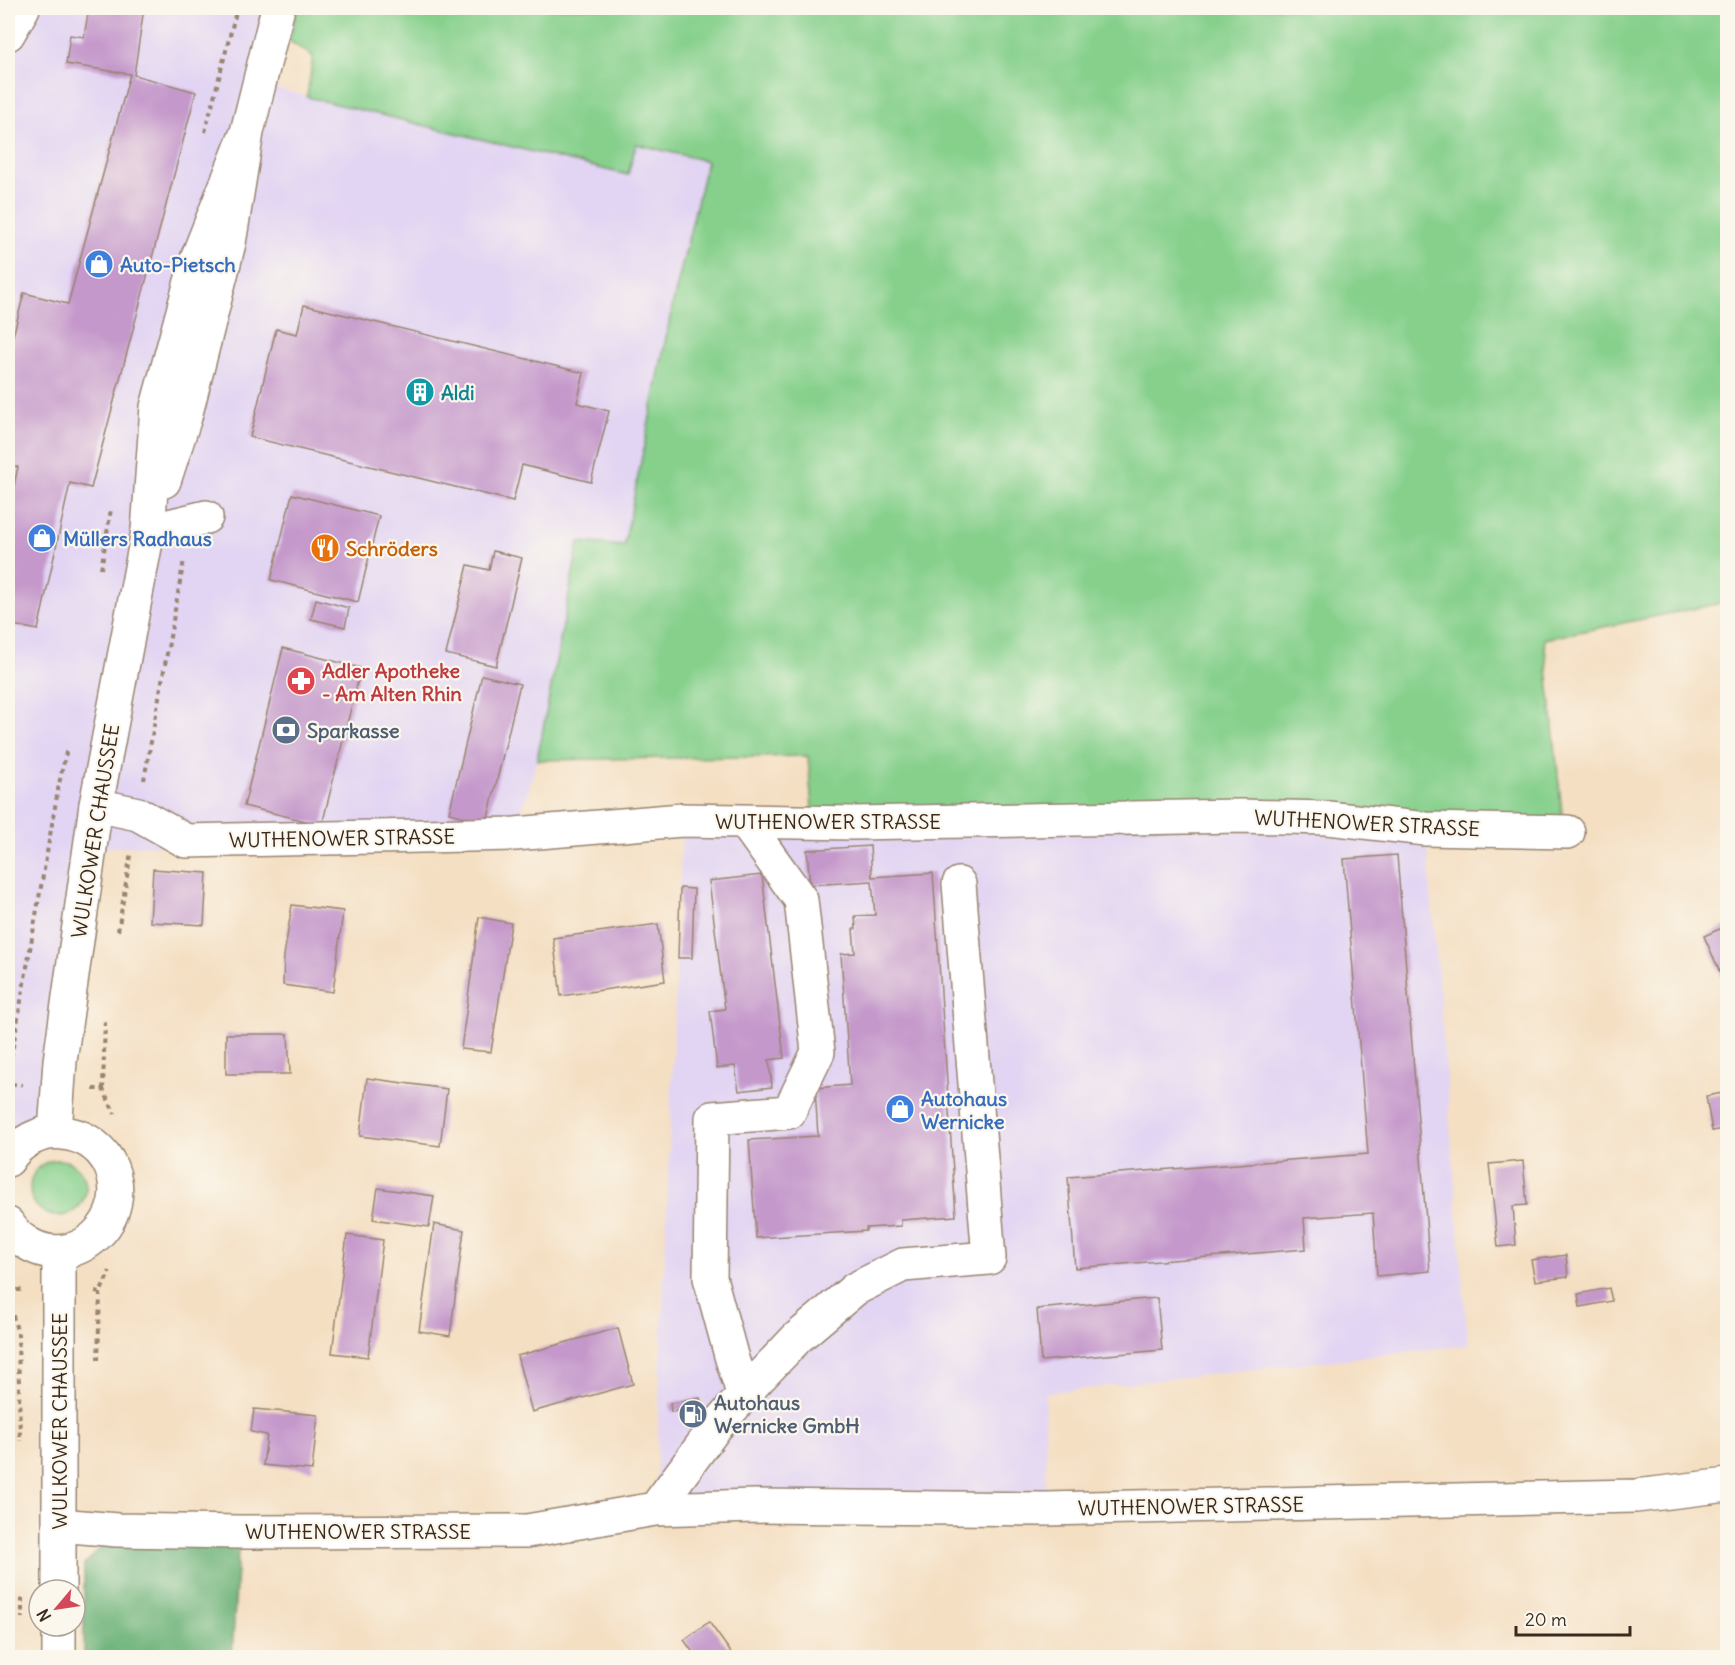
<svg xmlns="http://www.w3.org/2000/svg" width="1735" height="1665" font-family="Delius,sans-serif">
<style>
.built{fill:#e2d4f3}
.green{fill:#86d08c;stroke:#607d55;stroke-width:1.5}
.forest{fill:#6cb278;stroke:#546e4b;stroke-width:1.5}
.building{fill:#c498cb}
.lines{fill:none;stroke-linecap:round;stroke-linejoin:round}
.minor-casing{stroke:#988470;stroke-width:36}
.major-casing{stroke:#988470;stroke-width:36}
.path{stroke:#988470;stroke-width:4;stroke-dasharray:4.5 4.5;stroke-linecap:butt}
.minor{stroke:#fff;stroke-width:33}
.major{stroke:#fff;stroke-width:33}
.labels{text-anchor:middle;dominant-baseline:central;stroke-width:4.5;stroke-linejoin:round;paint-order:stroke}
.shop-label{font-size:20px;font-weight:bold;fill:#366cbe;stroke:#fbf7ec;text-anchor:start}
.culture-label{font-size:20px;font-weight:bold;fill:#0d838f;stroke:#fbf7ec;text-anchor:start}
.food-label{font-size:20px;font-weight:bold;fill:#c56008;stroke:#fbf7ec;text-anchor:start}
.health-label{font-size:20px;font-weight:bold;fill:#be3a42;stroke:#fbf7ec;text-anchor:start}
.service-label{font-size:20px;font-weight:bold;fill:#4e5e75;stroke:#fbf7ec;text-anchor:start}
.street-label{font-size:20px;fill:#3b2a1e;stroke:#fbf7ec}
</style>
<rect width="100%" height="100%" fill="#fbf7ec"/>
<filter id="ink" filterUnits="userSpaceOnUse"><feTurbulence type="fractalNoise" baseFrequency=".0167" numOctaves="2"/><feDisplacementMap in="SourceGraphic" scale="12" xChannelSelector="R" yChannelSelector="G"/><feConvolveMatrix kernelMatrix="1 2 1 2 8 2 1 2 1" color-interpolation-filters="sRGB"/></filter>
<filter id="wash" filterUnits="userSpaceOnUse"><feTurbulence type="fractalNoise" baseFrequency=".008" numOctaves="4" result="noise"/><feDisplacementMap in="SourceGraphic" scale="24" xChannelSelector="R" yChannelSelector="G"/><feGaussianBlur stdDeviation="1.35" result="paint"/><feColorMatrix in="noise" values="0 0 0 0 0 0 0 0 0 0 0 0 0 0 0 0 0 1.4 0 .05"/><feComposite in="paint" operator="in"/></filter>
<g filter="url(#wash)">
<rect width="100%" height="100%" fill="#f4dfc3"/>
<path class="built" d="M 23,8 L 297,8 L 274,88 L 628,175 L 636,143 L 707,160 L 673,303 L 624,546 L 579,543 L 537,760 L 515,833 L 87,848 L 55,1132 L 8,1160 L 8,34 Z
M 682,824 L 1426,829 L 1468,1345 L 1045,1393 L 1046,1505 L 655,1507 Z"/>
<path class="green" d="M 298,8 L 1727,8 L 1727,602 L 1544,639 L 1564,833 L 813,821 L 808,756 L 537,760 L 579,542 L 624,546 L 673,303 L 707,161 L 636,144 L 628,175 L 307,97 L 313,56 L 289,41 Z
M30 1188a28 28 0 1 1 56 0a28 28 0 1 1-56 0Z"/>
<path class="forest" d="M 117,1530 L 239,1532 L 232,1657 L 84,1657 L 84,1565 Z"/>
<g id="blocks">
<path class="building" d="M 89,8 L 144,8 L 134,75 L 196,92 L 91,488 L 70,483 L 38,630 L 8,624 L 8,513 L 18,467 L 8,465 L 8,356 L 24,293 L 68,304 L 130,74 L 66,64 L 70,35 L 84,37 Z
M 304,305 L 584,373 L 577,403 L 609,411 L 591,482 L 522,465 L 513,501 L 250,437 L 276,329 L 297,334 Z
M 292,494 L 379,516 L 358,602 L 271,580 Z
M 493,551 L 522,558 L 496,666 L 446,654 L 468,565 L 489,570 Z
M 316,599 L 349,608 L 345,627 L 311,619 Z
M 283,648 L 361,668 L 322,825 L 244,806 Z
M 482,675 L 520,684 L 487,822 L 449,813 Z
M 870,846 L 872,877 L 933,873 L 956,1216 L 901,1220 L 901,1226 L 866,1228 L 866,1231 L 756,1238 L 749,1140 L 818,1136 L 815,1088 L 850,1085 L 841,954 L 855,953 L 853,929 L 856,929 L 855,916 L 875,915 L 872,881 L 810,885 L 807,850 Z
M 1397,855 L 1430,1271 L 1377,1276 L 1373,1213 L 1304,1218 L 1306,1249 L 1075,1268 L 1068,1177 L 1368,1154 L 1344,859 Z
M 153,869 L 207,873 L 204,925 L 150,922 Z
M 762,875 L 784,1058 L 769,1060 L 772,1087 L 739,1091 L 735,1066 L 717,1068 L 710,1011 L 725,1009 L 709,881 Z
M 680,888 L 694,889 L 692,958 L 678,958 Z
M 292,905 L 343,911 L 333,992 L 283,985 L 284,956 Z
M 479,917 L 511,923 L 491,1052 L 461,1049 Z
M 658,924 L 665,981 L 561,996 L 553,938 Z
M 1728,925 L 1728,977 L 1723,979 L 1704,936 Z
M 226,1034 L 288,1034 L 290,1074 L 226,1074 Z
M 367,1078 L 447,1089 L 440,1146 L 360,1136 Z
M 1728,1092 L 1728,1128 L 1712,1131 L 1706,1096 Z
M 1523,1161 L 1527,1205 L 1513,1206 L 1516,1245 L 1498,1247 L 1489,1164 Z
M 378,1188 L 434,1196 L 429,1227 L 373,1219 Z
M 434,1224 L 464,1230 L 450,1336 L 419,1331 Z
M 347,1235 L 383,1240 L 368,1357 L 332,1353 Z
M 1566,1255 L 1568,1277 L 1535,1281 L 1531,1260 Z
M 1609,1288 L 1612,1301 L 1580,1307 L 1578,1294 Z
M 1157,1298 L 1162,1350 L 1041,1361 L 1037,1309 Z
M 618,1328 L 633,1384 L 532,1412 L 517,1356 Z
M 700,1398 L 701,1407 L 698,1407 L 701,1420 L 689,1422 L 687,1409 L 671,1412 L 670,1403 Z
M 254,1409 L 318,1415 L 312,1470 L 263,1465 L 267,1435 L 251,1432 Z
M 709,1622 L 735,1658 L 697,1658 L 684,1640 Z"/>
</g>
</g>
<g filter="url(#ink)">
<use href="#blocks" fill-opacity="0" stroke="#988470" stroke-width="1.5"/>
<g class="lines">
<g class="minor-casing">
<path id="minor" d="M 8,34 L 23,8
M 148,531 L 206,517
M 96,805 L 138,814 L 186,841 L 515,834 L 682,820 L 853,823 L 1239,816 L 1328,818 L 1426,829 L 1568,832
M 744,1396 L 732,1359 L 710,1278 L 712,1118 L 789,1112 L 818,1052 L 801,900 L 745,822
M 655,1509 L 715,1428 L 756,1381 L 797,1338 L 855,1289 L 903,1265 L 989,1258 L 959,884
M 59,1525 L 117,1530 L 239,1532 L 527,1531 L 655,1509 L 755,1506 L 1045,1509 L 1636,1496 L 1728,1485"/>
</g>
<g class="major-casing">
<path id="major" d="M 164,481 L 185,417 L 229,243 L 247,132 L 278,8
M 55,1132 L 60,1061 L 96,805 L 148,531 L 157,407 L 198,256 L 247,132
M 8,1160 C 19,1142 41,1130 63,1133 C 81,1135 98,1144 108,1161 C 139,1218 71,1280 20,1238 C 15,1234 11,1228 8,1224
M 59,1252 L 59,1590
M 59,1626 L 59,1658"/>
</g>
<path class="path" d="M 205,132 L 237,8
M 101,569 L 111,509
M 144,780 L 184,560
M 118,931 L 131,852
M 11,1084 L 11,1058 L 59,784 L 67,748
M 93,1089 L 103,1089 L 115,1114
M 103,1089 L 105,1018
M 8,1092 L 11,1084 L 22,1085
M 8,1290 L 24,1290
M 95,1292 L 100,1293 L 110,1271
M 8,1298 L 18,1334 L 20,1441
M 98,1360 L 100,1293
M 22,1598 L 22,1618"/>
<use href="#minor" class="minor"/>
<use href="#major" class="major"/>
</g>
</g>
<defs>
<g id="shop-disc" transform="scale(1.5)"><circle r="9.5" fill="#3f7fe0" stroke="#fbf7ec"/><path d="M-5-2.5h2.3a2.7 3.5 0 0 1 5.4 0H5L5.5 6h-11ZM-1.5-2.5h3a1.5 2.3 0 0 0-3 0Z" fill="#fff"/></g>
<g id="building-disc" transform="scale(1.5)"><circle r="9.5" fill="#0f9aa8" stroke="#fbf7ec"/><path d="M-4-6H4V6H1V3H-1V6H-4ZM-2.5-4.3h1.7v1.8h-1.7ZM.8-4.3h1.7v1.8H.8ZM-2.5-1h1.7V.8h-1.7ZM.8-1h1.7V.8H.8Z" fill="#fff"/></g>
<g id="restaurant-disc" transform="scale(1.5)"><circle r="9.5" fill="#e8710a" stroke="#fbf7ec"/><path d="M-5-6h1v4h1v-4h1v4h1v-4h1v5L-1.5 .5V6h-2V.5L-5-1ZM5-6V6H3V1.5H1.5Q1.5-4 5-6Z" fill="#fff"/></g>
<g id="pharmacy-disc" transform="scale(1.5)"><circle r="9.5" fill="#e0444e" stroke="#fbf7ec"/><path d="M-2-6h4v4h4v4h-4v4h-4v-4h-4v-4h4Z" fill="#fff"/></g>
<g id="bank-disc" transform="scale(1.5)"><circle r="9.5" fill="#5c6f8a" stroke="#fbf7ec"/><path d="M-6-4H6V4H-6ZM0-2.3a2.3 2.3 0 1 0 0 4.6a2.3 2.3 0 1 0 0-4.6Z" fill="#fff"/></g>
<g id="fuel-disc" transform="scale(1.5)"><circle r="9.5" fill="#5c6f8a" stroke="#fbf7ec"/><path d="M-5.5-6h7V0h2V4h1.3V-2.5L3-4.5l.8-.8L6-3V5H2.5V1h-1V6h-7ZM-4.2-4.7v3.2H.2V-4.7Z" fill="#fff"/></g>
</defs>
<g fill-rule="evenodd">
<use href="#shop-disc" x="99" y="264"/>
<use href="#building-disc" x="420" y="392"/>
<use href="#shop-disc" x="42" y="538"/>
<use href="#restaurant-disc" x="325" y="548"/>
<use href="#pharmacy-disc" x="301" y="681"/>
<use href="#bank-disc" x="286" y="730"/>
<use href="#shop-disc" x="900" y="1109"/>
<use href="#fuel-disc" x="693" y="1414"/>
</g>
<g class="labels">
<g class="shop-label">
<text x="120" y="264">Auto-Pietsch</text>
<text x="63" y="538">Müllers Radhaus</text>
<text x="921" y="1098">Autohaus<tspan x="921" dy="23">Wernicke</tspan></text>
</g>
<g class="culture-label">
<text x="441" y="392">Aldi</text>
</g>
<g class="food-label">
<text x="346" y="548">Schröders</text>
</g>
<g class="health-label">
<text x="322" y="670">Adler Apotheke<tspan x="322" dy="23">- Am Alten Rhin</tspan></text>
</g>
<g class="service-label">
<text x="307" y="730">Sparkasse</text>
<text x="714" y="1402">Autohaus<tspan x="714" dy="23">Wernicke GmbH</tspan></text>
</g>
<g class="street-label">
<text x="828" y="821">WUTHENOWER STRASSE</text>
<text transform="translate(1367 823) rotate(3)">WUTHENOWER STRASSE</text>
<text transform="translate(95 831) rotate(-81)">WULKOWER CHAUSSEE</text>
<text transform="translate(342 838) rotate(-1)">WUTHENOWER STRASSE</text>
<text transform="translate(59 1421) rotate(-90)">WULKOWER CHAUSSEE</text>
<text transform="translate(1191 1506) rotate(-1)">WUTHENOWER STRASSE</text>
<text x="358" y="1531">WUTHENOWER STRASSE</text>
</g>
</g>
<rect width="1735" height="1665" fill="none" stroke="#fbf7ec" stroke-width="30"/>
<g transform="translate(57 1608) rotate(241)"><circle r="28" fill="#fbf7ec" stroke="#aea59a" stroke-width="1.5"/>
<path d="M0-4.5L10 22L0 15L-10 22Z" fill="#d1495b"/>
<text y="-9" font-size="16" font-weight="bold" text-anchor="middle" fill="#3b2a1e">N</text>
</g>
<path d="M1516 1626v9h114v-9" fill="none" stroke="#3b2a1e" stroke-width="3"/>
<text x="1525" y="1626" font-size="18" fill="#3b2a1e" stroke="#fbf7ec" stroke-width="4.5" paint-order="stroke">20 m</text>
</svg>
